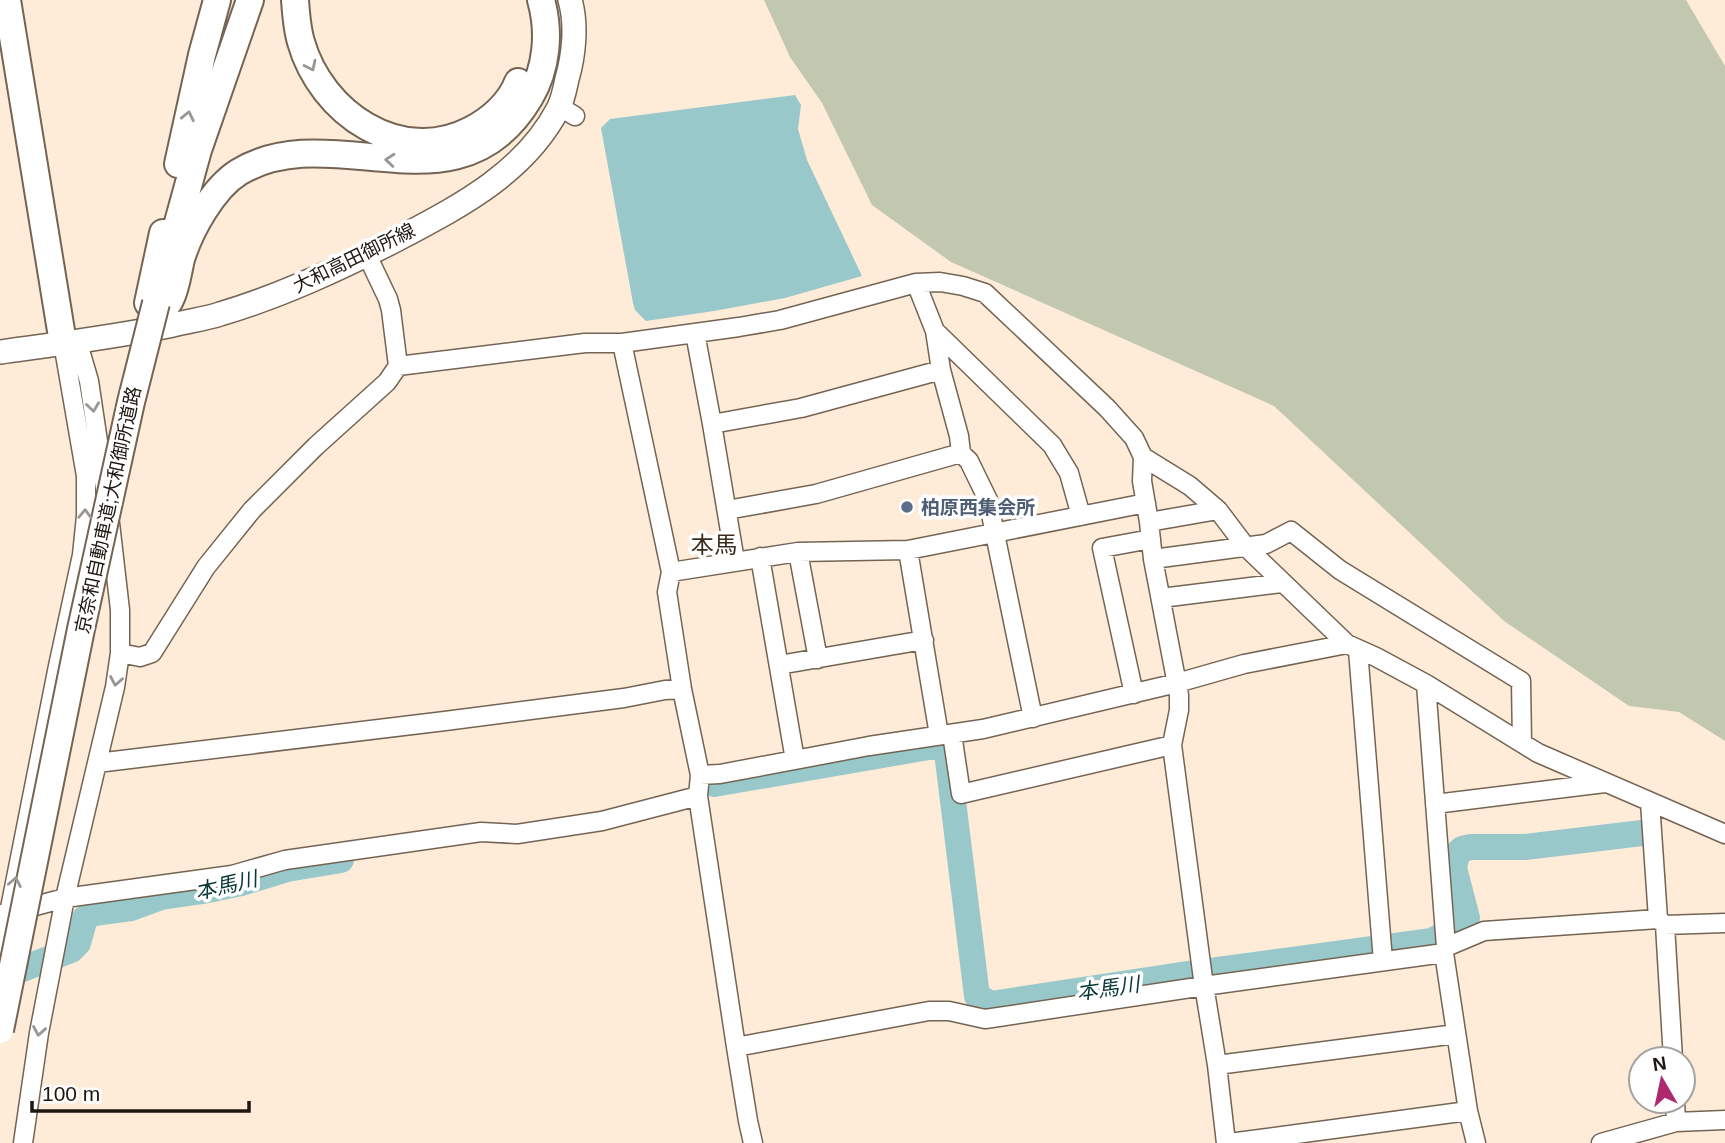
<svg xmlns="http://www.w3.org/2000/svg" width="1725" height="1143" font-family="Arial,'Noto Sans JP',sans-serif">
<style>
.green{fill:#c1c8af}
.water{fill:#99c8cb}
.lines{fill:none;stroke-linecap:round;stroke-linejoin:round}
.river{stroke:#99c8cb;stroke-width:26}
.minor-casing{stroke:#736453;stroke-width:21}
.major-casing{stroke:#736453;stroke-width:26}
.highway-casing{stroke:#736453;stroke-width:30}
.minor{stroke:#fff;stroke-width:18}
.major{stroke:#fff;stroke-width:23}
.highway{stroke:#fff;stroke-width:26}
.highway-bridge-casing{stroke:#736453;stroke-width:30;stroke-linecap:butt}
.highway-bridge{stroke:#fff;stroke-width:26}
.oneway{stroke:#999793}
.service-dot{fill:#5c6f8a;stroke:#fff;stroke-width:2.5}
.labels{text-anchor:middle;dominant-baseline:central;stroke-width:7;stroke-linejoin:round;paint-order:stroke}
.street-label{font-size:19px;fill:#1d1710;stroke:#fff}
.service-label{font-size:19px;font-weight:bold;fill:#4e5e75;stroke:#fff;text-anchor:start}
.water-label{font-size:21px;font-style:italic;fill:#083739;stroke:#fff}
.quarter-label{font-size:23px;fill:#3a2c1d;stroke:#fff}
</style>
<rect width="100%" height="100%" fill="#feecd8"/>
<path class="green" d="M 764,0 L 1686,0 L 1725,66 L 1725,741 L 1679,712 L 1629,706 L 1504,621 L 1274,406 L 951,262 L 872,205 L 822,103 L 790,57 Z"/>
<path class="water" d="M 795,95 L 801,105 L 798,129 L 807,160 L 862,276 L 785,298 L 714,311 L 646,321 L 635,310 L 633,303 L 601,128 L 610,119 Z"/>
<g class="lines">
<path class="river" d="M 714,784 L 946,744 L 977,996 L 991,1004 L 1194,973 L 1432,941 L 1465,923 L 1467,918 L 1454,868 L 1457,854 L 1462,849 L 1471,847 L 1525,847 L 1642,833
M 0,978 L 71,950 L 78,943 L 85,918 L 94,913 L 131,908 L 161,897 L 203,891 L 241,883 L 287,869 L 341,860"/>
<g class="minor-casing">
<path id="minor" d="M 560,107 L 575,116
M 916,283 L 935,331 L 941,370 L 959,436 L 961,453 L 969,461 L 988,500 L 1033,718
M 935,331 L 1052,445 L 1069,473 L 1081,516
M 695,333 L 712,424 L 735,561
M 77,340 L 89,381 L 106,495
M 622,343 L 671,572 L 667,592 L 682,689 L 700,775 L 698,796 L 736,1047 L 748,1121 L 753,1143
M 398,366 L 585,343 L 622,343 L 739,327 L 780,320 L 916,283 L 940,282 L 963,286 L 985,293 L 1107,408 L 1134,438 L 1143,457 L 1142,481 L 1149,522 L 1153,559 L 1179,695 L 1179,710 L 1172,745 L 1203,979 L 1217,1065 L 1226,1143
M 712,424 L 801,408 L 941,370
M 1143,457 L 1190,486 L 1218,510 L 1246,547 L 1347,644
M 727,510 L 816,494 L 961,453
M 1149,522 L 1218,510
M 908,550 L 939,735
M 798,552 L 818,659
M 760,557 L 795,760
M 1153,559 L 1266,544 L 1291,531 L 1340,570 L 1521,681 L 1522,743
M 671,572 L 798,552 L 908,550 L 1146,503
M 1161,598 L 1282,583
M 1358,650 L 1383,961
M 120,653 L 140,657 L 152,653 L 206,567 L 252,510 L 316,446 L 387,382 L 398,366 L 391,310 L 388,299 L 367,255
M 779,665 L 924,640
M 1426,684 L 1446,947 L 1444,953 L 1468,1111 L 1476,1143
M 1134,694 L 1102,548 L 1151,539
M 952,734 L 961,794 L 1172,745
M 97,763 L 445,721 L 624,698 L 665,690 L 682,689
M 700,775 L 720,774 L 869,746 L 983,729 L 1177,683 L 1244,664 L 1347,644 L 1376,657 L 1426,684 L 1538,753 L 1725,834
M 1650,802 L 1658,919
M 1435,804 L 1605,783
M 0,914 L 9,913 L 65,898 L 232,875 L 285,860 L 481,832 L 517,834 L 602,821 L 698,796
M 1665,925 L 1673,1059
M 1446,947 L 1484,931 L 1658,919 L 1665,925 L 1725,923
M 0,948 L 9,913 L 58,666 L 82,555 L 86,516 L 86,476 L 63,343
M 736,1047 L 929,1011 L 949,1011 L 985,1019 L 1204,986 L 1444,953
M 1217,1065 L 1456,1034
M 1675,1101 L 1676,1122
M 23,1143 L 39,1033 L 65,898 L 115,687 L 120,653 L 120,610 L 110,523
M 1229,1143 L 1468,1111
M 1601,1143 L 1676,1122 L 1725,1120"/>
</g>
<g class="major-casing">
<path id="major" d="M 0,352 C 58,344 116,337 173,325 C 188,321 205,319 220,314 C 281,296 339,269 396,240 C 458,207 524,174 558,109 C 563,100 565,88 567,79 C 574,55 577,24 570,0"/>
</g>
<g class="highway-casing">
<path id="highway" d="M 7,0 L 63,343
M 295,0 C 296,14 297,29 301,42 C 321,113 400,167 471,130 C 491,120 510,103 518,82
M 178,164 L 202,55 L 217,0
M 169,255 L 198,150 L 250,0
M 148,303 L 163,233
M 150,325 C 157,317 165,309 170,300 C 176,289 178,272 181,259 C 190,230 213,188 239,172 C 334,115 458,219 530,97 C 547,68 550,32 541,0"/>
</g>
<use href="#minor" class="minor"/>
<use href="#major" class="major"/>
<use href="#highway" class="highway"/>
<g class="highway-bridge-casing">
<path id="highway-bridge" d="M 0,1030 L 81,629 L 131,402 L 156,303"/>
</g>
<use href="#highway-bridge" class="highway-bridge"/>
</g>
<defs><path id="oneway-chevron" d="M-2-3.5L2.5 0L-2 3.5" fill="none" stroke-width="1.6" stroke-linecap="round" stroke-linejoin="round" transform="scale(1.75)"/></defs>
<g class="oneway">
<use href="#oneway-chevron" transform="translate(311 66) rotate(64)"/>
<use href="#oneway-chevron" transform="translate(188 116) rotate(-78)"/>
<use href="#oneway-chevron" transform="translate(390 160) rotate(-175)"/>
<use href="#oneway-chevron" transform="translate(93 407) rotate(82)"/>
<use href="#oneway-chevron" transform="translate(85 514) rotate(-88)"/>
<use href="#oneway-chevron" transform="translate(116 681) rotate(100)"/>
<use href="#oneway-chevron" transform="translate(15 882) rotate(-79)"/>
<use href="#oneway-chevron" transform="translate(39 1031) rotate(100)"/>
</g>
<circle class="service-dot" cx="907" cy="507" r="7"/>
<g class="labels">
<g class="street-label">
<text transform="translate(354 258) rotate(-26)">大和高田御所線</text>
<text transform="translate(108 510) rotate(-78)">京奈和自動車道;大和御所道路</text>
</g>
<g class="service-label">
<text x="921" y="507">柏原西集会所</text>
</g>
<g class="water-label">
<text transform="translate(226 885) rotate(-13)">本馬川</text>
<text transform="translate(1108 988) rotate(-8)">本馬川</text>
</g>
<g class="quarter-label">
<text x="714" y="545">本馬</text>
</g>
</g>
<g transform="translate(1662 1080) rotate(351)"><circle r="33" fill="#ffffff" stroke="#a5a29f" stroke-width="2"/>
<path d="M0-5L12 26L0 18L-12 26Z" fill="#ae286f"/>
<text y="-10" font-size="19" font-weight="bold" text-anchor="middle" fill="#1d1710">N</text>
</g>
<path d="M32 1101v10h217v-10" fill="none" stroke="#1d1710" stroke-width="3.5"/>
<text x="42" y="1101" font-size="21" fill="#1d1710" stroke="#ffffff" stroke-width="5" paint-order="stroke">100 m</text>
</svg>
